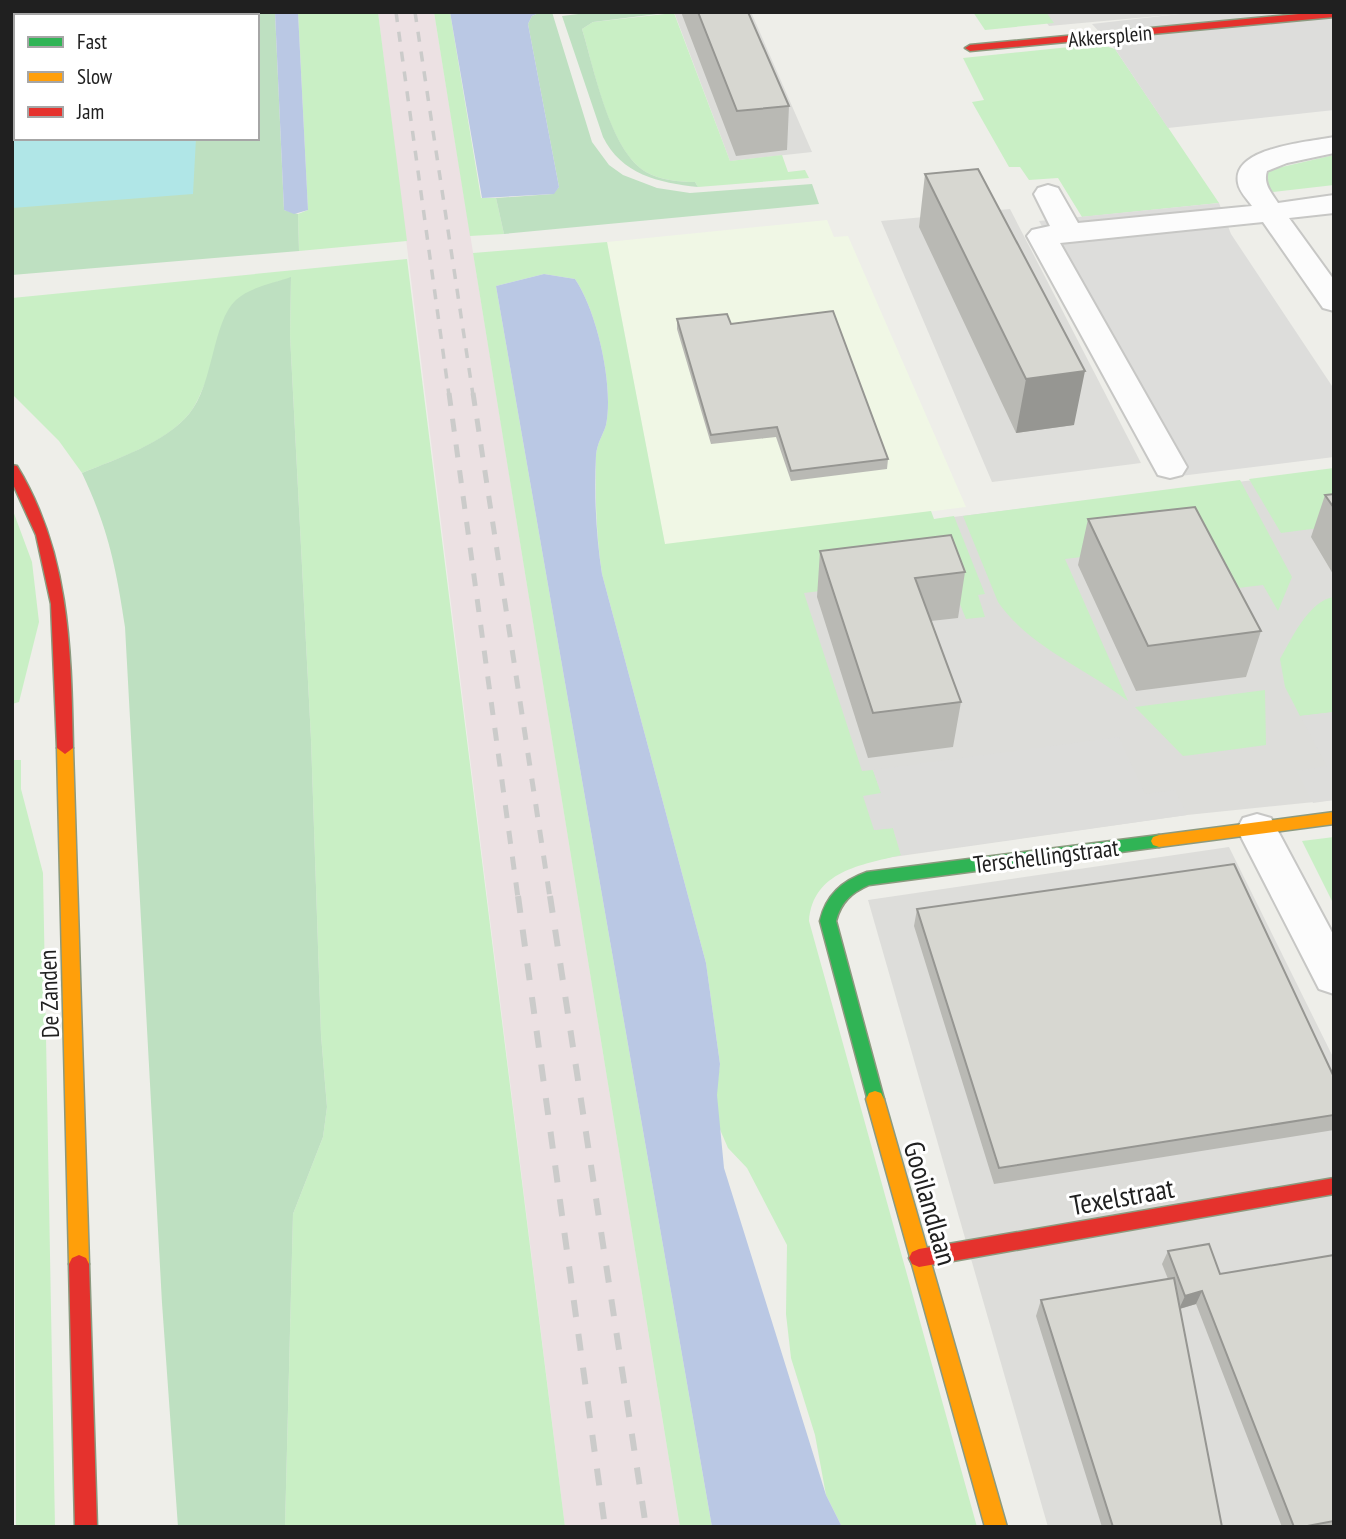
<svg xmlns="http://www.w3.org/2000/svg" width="1346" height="1539" font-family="'PT Sans Narrow',sans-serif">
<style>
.residential{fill:#ddddda}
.industrial{fill:#ece1e3}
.education{fill:#f0f7e5}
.grass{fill:#c9efc5}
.forest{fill:#bee0c1}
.pitch{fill:#b0e6e7}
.parking{fill:#dddddb}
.water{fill:#bac8e4}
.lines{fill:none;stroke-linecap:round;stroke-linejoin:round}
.street-casing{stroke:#c7c7c5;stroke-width:4}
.fast-casing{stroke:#8c9a7f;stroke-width:3}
.slow-casing{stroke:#8c9a7f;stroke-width:3}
.jam-casing{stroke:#8c9a7f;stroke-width:3}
.street{fill:#fcfcfc;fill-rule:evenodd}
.fast{fill:#30b455;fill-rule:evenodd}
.slow{fill:#ff9f0a;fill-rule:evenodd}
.jam{fill:#e5322d;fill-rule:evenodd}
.rail-far2{stroke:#cbcbca;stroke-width:3.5;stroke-dasharray:10 10;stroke-linecap:butt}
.rail-far1{stroke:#cbcbca;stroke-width:5;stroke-dasharray:13 13;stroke-linecap:butt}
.rail{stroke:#cbcbca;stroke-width:6;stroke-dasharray:17 17;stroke-linecap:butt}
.wall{fill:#b9b9b4}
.shaded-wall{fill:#969692}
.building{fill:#d7d7d1;stroke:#969692;stroke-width:2}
.labels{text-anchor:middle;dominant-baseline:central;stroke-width:6;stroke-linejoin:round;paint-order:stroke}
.far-street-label{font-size:21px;fill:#202020;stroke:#fff}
.street-label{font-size:24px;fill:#202020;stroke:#fff}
.near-street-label{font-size:28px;fill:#202020;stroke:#fff}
</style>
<rect width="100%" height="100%" fill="#eeeee9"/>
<path class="residential" d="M 674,12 L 751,12 L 812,152 L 730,161 Z
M 1039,12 L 1202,12 L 1049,26 Z
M 1010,209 L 1141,463 L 992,482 L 881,221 Z
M 1334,470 L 1334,800 L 1187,815 L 858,862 L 767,540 Z
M 1229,847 L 1334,1059 L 1334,1527 L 1048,1527 L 868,900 Z"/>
<path class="industrial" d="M 378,12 L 434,12 L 680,1527 L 565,1527 Z"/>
<path class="education" d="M 827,220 L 834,237 L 848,236 L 966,507 L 665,545 L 607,242 Z"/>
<path class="grass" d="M 298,12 L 378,12 L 407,241 L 299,251 L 298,214 L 308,210 Z
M 434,12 L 450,12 L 481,198 L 496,198 L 504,234 L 470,236 Z
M 973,12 L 1046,12 L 1054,23 L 985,30 Z
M 674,13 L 730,161 L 782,155 L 788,172 L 805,170 L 809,178 L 698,187 L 695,182 C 679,182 660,180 646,172 C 609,150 594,68 582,29 L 593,22 Z
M 1099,44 L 1115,49 L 1219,203 L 1082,217 L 1058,178 L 1029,180 L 1020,167 L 1009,167 L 972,102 L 984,100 L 963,58 Z
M 1334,155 L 1334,185 L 1273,192 L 1265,183 L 1264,174 L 1273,169 Z
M 607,242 L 665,544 L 931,511 L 934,519 L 954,516 L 985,594 L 978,595 L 985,617 L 966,619 L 948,575 L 804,593 L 862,771 L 873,770 L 881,793 L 874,830 L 893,828 L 901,855 C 861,865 813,871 809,921 L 977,1527 L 842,1527 L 826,1495 L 815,1435 L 791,1358 L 786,1314 L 787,1245 L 747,1168 L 728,1148 L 718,1125 L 714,1109 L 720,1064 L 706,963 L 602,574 C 596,535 595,495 596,455 C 597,443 603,435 606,425 C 614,386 597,311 575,279 L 544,274 L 496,286 L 712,1527 L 680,1527 L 473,253 Z
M 407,259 L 565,1527 L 285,1527 L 293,1214 L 323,1137 L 327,1107 L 321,1035 L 311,739 L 290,335 L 291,278 C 223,294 226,324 206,381 C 201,392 197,404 189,414 C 164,444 116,459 82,473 L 59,441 L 12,394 L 12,298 Z
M 1334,468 L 1334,526 L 1281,533 L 1249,479 Z
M 1240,480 L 1292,577 L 1278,611 L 1263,585 L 1213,591 L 1189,544 L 1065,559 L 1128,701 C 1086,668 1029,647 998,602 L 963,516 Z
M 12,508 L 32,562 L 39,622 L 19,702 L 12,704 Z
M 1334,597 L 1334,712 L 1300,716 L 1285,687 L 1280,659 C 1291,640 1309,600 1334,597 Z
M 1265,690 L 1266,745 L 1192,755 L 1183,756 L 1135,707 Z
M 12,760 L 21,760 L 21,789 L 43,873 L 55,1527 L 16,1527 Z
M 1334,837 L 1334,905 L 1302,841 Z"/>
<path class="forest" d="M 190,12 L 275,12 L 284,210 L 298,214 L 299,251 L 12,275 L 12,201 L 186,138 L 257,138 L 257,16 L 190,16 Z
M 541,12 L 552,12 L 592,142 L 609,165 L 623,175 L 657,188 L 690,193 L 812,184 L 819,204 L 504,234 L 496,198 L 553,194 L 559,187 L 528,24 L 532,16 Z
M 595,12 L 674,12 L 593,22 L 582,29 C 594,68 610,151 646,172 C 660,180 679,182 695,182 L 698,187 C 659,183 621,174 603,137 L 562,16 Z
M 291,277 L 290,335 L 311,739 L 321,1035 L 327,1107 L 323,1137 L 293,1214 L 285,1527 L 178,1527 L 162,1303 L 125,627 C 116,567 108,528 82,473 C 116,459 165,443 189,414 C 214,384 212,322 236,300 C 250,287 274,283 291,277 Z"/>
<path class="pitch" d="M 12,12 L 204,12 L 204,16 L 16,16 L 16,138 L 196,138 L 193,194 L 12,208 Z"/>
<path class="parking" d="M 1197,12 L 1334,12 L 1334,110 L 1168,128 L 1115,49 L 1092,24 Z
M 1219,203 L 1231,234 L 1334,389 L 1334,457 L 1180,476 L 1039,221 Z
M 1334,712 L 1334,800 L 1313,803 L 1297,771 L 1327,766 L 1300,716 Z
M 1119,737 L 1145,794 L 1175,790 L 1187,815 L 901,855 L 893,828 L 874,830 L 863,796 L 881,793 L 873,770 Z"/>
<path class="water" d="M 275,12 L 298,12 L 308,210 L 294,214 L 284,210 Z
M 450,12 L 541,12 L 532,16 L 528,24 L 559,187 L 554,194 L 482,198 Z
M 544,274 L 575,279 C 597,311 614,386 606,425 C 603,435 597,443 596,455 C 594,495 596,535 602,574 L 706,963 L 720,1064 L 717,1095 L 724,1168 L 826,1495 L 842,1527 L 712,1527 L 496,286 Z"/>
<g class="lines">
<g class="street-casing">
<path id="street" d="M 1334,137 L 1334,153 L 1287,163 L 1267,171 C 1263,184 1271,192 1278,203 L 1334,195 L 1334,213 L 1289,218 L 1334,280 L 1334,311 L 1323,308 L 1263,222 L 1060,243 L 1187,467 L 1182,475 L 1170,478 L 1158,475 L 1027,236 L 1032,230 L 1050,226 L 1034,194 L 1038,188 L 1048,185 L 1058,188 L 1078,223 L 1252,206 C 1247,199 1239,191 1238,183 C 1231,147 1310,142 1334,137 Z
M 1257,814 L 1271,818 L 1334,936 L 1334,994 L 1319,989 L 1237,829 L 1243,818 Z"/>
</g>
<g class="fast-casing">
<path id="fast" d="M 1159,835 L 1165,837 L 1167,841 L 1165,845 L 1159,847 L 869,885 C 851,893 841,902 836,921 L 884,1099 L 881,1105 L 875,1107 L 869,1105 L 820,921 C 826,895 842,881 867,872 Z"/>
</g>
<g class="slow-casing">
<path id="slow" d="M 65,742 L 73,748 L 89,1264 L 86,1270 L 79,1273 L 72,1270 L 69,1264 L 57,748 Z
M 1334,812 L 1334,824 L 1159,847 L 1153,845 L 1151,841 L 1153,837 L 1159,835 Z
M 875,1091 L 881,1093 L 884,1099 L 1007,1527 L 985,1527 L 866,1099 L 869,1093 Z"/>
</g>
<g class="jam-casing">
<path id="jam" d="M 1320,12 L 1334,12 L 1334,17 L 970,51 L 965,48 L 970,45 Z
M 12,465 L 17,466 C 70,553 71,649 73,748 L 65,754 L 57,748 L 51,604 L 36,535 L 12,482 Z
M 1334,1178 L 1334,1194 L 919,1267 L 912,1264 L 909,1258 L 912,1252 L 919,1249 Z
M 79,1255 L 86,1258 L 89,1264 L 97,1527 L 75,1527 L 69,1264 L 72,1258 Z"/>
</g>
<use href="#street" class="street"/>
<use href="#fast" class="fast"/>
<use href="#slow" class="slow"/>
<use href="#jam" class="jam"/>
<path class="rail-far2" d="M 396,12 L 449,395
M 415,12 L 473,395"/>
<path class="rail-far1" d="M 449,393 L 518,898
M 473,393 L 550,898"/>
<path class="rail" d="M 518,896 L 605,1527
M 550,896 L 646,1527"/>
</g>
<path class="wall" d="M 681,12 L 748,12 L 789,106 L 787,150 L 736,156 Z
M 925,174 L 1074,425 L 1016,433 L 919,227 Z
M 677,319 L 731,324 L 888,459 L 887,469 L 791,481 L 776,437 L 711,444 L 677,329 Z
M 1334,494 L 1334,574 L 1333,574 L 1311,537 L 1325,495 Z
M 1088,519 L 1261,631 L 1246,677 L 1136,691 L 1078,565 Z
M 820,551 L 965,572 L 958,618 L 931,621 L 961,702 L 953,747 L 868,758 L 817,597 Z
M 917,909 L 1334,1077 L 1334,1130 L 994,1184 L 914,926 Z
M 1168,1251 L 1220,1274 L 1334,1255 L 1334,1527 L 1282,1527 L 1196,1304 L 1180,1309 L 1222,1527 L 1102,1527 L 1036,1316 L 1041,1300 L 1168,1279 L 1162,1264 Z"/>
<path class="shaded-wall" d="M 1085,371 L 1074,425 L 1016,433 L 1026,379 Z
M 1202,1291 L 1196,1304 L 1179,1309 L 1185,1296 Z"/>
<path class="building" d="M 698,12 L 748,12 L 789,106 L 737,111 Z
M 978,169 L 1085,371 L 1026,379 L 925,174 Z
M 833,311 L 888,459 L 791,471 L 777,427 L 711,435 L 677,319 L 727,314 L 731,324 Z
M 1334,494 L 1334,508 L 1325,495 Z
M 1195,507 L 1261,631 L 1148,646 L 1088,519 Z
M 951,535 L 965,572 L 915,578 L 961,702 L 873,713 L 820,551 Z
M 1234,864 L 1334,1077 L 1334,1115 L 999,1168 L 917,909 Z
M 1209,1244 L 1220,1274 L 1334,1255 L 1334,1521 L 1302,1527 L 1294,1527 L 1202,1291 L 1185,1296 L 1168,1251 Z
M 1174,1278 L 1222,1527 L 1113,1527 L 1041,1300 Z"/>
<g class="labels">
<g class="far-street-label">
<text transform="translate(1110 36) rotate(-5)">Akkersplein</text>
</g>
<g class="street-label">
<text transform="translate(1046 856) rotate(-7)">Terschellingstraat</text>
<text transform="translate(49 994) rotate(-92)">De Zanden</text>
</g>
<g class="near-street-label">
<text transform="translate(1122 1196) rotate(-10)">Texelstraat</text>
<text transform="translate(931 1203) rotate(74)">Gooilandlaan</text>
</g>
</g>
<rect width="1346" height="1539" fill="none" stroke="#202020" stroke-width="28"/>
<rect x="14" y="14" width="245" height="126" fill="#ffffff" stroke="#a6a6a6" stroke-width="2"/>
<rect x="28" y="37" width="35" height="10" fill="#30b455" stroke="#a6a6a6" stroke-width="2"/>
<text x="77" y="49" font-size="21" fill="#202020">Fast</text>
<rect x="28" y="72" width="35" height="10" fill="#ff9f0a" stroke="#a6a6a6" stroke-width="2"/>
<text x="77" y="84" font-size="21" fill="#202020">Slow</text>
<rect x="28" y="107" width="35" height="10" fill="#e5322d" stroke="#a6a6a6" stroke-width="2"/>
<text x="77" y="119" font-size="21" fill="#202020">Jam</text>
</svg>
